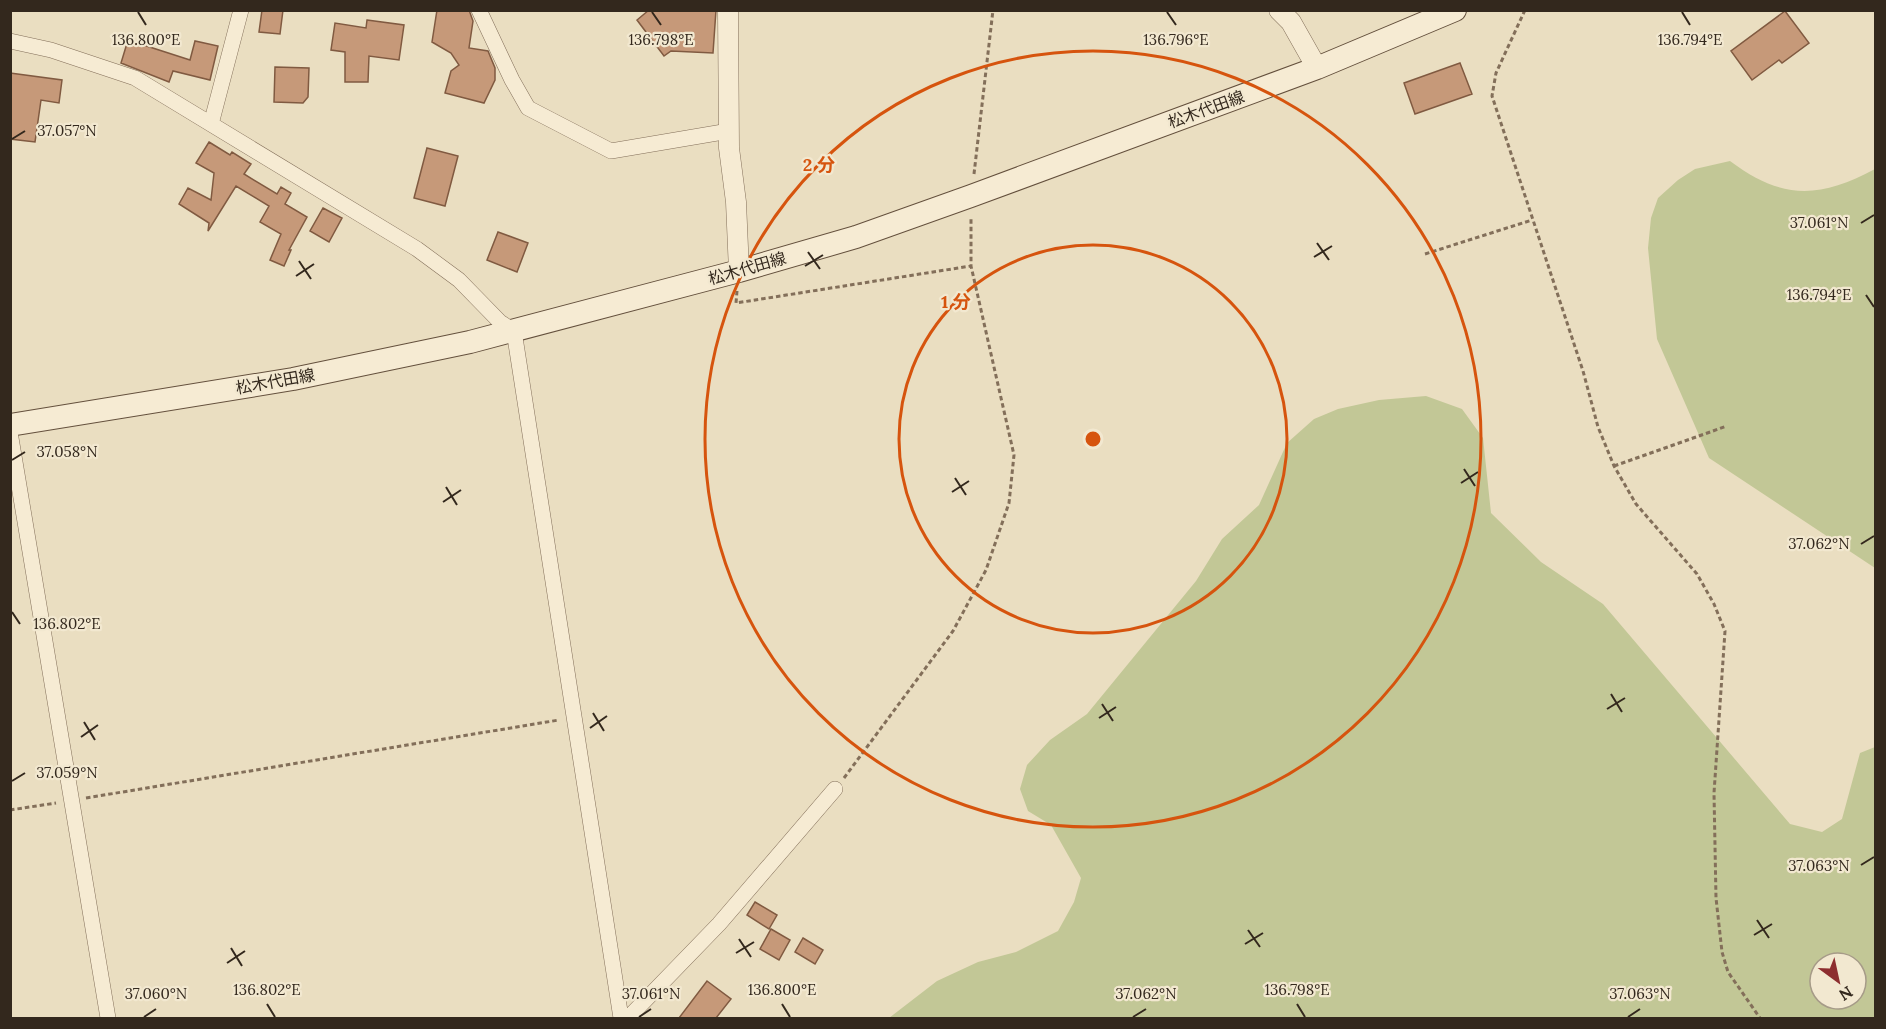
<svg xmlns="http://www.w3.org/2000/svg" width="1886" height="1029" font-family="Lora,'Noto Sans JP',serif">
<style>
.green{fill:#c2c796;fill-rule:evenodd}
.building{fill:#c69979;stroke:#805a41;stroke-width:1.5}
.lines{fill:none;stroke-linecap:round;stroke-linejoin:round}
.minor-casing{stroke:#836f5a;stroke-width:16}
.tertiary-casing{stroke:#836f5a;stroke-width:21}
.secondary-casing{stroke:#64503d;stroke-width:24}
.path{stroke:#836f5a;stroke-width:3;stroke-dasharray:4.5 3;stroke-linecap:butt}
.minor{stroke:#f6ebd3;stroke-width:15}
.tertiary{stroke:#f6ebd3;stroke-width:20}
.secondary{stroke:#f6ebd3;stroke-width:22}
.ticks{fill:none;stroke:#33281d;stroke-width:2}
.ring{fill:none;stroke:#d6540e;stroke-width:3}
.labels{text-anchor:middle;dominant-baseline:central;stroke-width:4.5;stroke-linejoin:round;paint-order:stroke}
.street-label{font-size:16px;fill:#33281d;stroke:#f2e8d0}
.ticks-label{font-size:15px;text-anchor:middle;fill:#33281d;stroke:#f2e8d0;stroke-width:4.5;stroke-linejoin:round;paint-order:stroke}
.centre{fill:#d6540e;stroke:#f2e8d0;stroke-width:3}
.ring-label{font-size:18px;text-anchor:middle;font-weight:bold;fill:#d6540e;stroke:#f2e8d0;stroke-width:4.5;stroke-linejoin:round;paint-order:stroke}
</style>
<rect width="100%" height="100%" fill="#eadec1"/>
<path class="green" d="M 1730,161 C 1782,200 1819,199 1875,169 L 1875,568 L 1709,458 L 1657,339 L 1648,248 L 1651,218 L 1658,198 L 1678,180 L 1695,169 Z
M 1426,396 L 1462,409 L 1483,438 L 1491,513 L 1541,562 L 1603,604 L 1790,824 L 1822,832 L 1842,819 L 1860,753 L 1875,747 L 1875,1018 L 889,1018 L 937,981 L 978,962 L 1016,952 L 1058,931 L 1074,902 L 1081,878 L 1051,825 L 1028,811 L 1020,789 L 1027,765 L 1050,740 L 1087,714 L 1196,581 L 1222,539 L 1259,505 L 1287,443 L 1314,419 L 1338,409 L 1379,400 ZM 1820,963 L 1856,963 L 1856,999 L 1820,999 Z"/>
<path class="building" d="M 262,10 L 283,10 L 280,34 L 259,32 Z
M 437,10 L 469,10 L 473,21 L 469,48 L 488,51 L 495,68 L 495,80 L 484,103 L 445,93 L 451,71 L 459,65 L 451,53 L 432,42 Z
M 649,10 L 716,10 L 713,53 L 671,51 L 664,56 L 637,20 Z
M 1785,11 L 1809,43 L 1782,63 L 1779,60 L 1752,80 L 1731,51 Z
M 367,20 L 404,25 L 399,60 L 369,56 L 368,82 L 345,82 L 345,52 L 331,50 L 335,23 L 366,28 Z
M 128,40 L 190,60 L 195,41 L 218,46 L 210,80 L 173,71 L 169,82 L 121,63 Z
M 1460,63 L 1472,94 L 1415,114 L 1404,83 Z
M 275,67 L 309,68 L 308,97 L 303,103 L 274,102 Z
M 10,73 L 62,80 L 59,103 L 41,100 L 35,142 L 10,139 Z
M 209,142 L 230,155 L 232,152 L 251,164 L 244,174 L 277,194 L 281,187 L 291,193 L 285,204 L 307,217 L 289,250 L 291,250 L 284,266 L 270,260 L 281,234 L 260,222 L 269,206 L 236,186 L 208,231 L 209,223 L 179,204 L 188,188 L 211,200 L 214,173 L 196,163 Z
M 427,148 L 458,156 L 445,206 L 414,198 Z
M 323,208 L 342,218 L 329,242 L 310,231 Z
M 498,232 L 528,243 L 517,272 L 487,260 Z
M 755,902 L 777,915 L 769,929 L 747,915 Z
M 771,929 L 790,940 L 779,960 L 760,949 Z
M 803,938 L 823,950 L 815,964 L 795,952 Z
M 707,981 L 731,999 L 716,1018 L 679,1018 Z"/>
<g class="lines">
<g class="minor-casing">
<path id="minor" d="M 479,10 L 512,80 L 528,108 L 611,151 L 729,131
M 10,41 L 51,50 L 135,78 L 417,249 L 459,280 L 500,322 L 514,331 L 621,1018
M 211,124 L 241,10
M 10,432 L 108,1018
M 628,1018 L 719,924 L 835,789"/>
</g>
<g class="tertiary-casing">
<path id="tertiary" d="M 728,10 L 729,148 L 736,202 L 739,271
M 1279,10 L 1291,22 L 1317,68"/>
</g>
<g class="secondary-casing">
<path id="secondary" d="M 10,425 L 293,379 L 470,342 L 739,271 L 856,237 L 971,196 L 1317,68 L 1455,10"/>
</g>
<path class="path" d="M 1525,10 L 1496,73 L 1492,96 L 1583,371 L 1598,427 L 1614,466 L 1636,504 L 1697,574 L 1714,604 L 1725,631 L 1714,793 L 1716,898 L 1722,952 L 1728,972 L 1760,1018
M 974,174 L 993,10
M 1425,254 L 1532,220
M 737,291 L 736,303 L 971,266
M 1614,466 L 1727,426
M 844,778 L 953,631 L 986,570 L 1009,503 L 1014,455 L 971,266 L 971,217
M 86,798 L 559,720
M 10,810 L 56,803"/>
<use href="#minor" class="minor"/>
<use href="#tertiary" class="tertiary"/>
<use href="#secondary" class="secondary"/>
</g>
<path class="ticks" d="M 138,12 L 146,25M 652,12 L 661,25M 1167,12 L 1176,25M 1682,12 L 1690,25M 12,139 L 25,131M 1861,223 L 1874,215M 1317,243 L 1329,260M 808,252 L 820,269M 1314,257 L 1332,246M 299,261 L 311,279M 805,266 L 823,255M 296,276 L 314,264M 1866,295 L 1874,307M 12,460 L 25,452M 1464,469 L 1475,486M 955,478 L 966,495M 1461,483 L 1478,472M 446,487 L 457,505M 952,492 L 969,481M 443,502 L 461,490M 1861,544 L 1874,536M 12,612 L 20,624M 1611,694 L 1622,712M 1102,704 L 1113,721M 1607,709 L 1625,698M 593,713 L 604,731M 1099,718 L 1116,707M 84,722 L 95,740M 590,728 L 607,716M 81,737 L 98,725M 12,781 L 25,773M 1861,865 L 1874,857M 1757,920 L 1769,938M 1248,930 L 1260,947M 1754,935 L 1772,924M 739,939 L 751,957M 1245,944 L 1263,933M 231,948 L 242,966M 736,953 L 754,942M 227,963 L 245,951M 267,1004 L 275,1017M 782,1004 L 790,1017M 1297,1004 L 1305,1017M 144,1017 L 156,1009M 639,1017 L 651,1009M 1133,1017 L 1146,1009M 1628,1017 L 1640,1009"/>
<g class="ring">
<circle cx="1093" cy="439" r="194"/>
<circle cx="1093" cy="439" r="388"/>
</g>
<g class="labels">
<g class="street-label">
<text transform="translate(1206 109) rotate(-20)">松木代田線</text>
<text transform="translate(747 268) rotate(-16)">松木代田線</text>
<text transform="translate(275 381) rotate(-10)">松木代田線</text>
</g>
</g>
<g class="ticks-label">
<text x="146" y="45">136.800°E</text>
<text x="661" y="45">136.798°E</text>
<text x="1176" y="45">136.796°E</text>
<text x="1690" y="45">136.794°E</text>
<text x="67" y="136">37.057°N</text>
<text x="1819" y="228">37.061°N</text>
<text x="1819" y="300">136.794°E</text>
<text x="67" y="457">37.058°N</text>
<text x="1819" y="549">37.062°N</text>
<text x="67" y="629">136.802°E</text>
<text x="67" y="778">37.059°N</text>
<text x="1819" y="871">37.063°N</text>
<text x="267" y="995">136.802°E</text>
<text x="782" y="995">136.800°E</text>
<text x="1297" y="995">136.798°E</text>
<text x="156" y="999">37.060°N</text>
<text x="651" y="999">37.061°N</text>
<text x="1146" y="999">37.062°N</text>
<text x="1640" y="999">37.063°N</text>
</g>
<circle cx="1093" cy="439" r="9" class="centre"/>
<g class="ring-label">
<text x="819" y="171">2 分</text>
<text x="956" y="308">1 分</text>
</g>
<rect width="1886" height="1029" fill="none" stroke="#33281d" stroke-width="24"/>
<g transform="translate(1838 981) rotate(147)"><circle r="28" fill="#f2e8d0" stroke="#a69b88" stroke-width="1.5"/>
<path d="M0-4.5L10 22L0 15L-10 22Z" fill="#8d2e2f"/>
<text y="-9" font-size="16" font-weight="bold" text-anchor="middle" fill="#33281d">N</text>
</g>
</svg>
